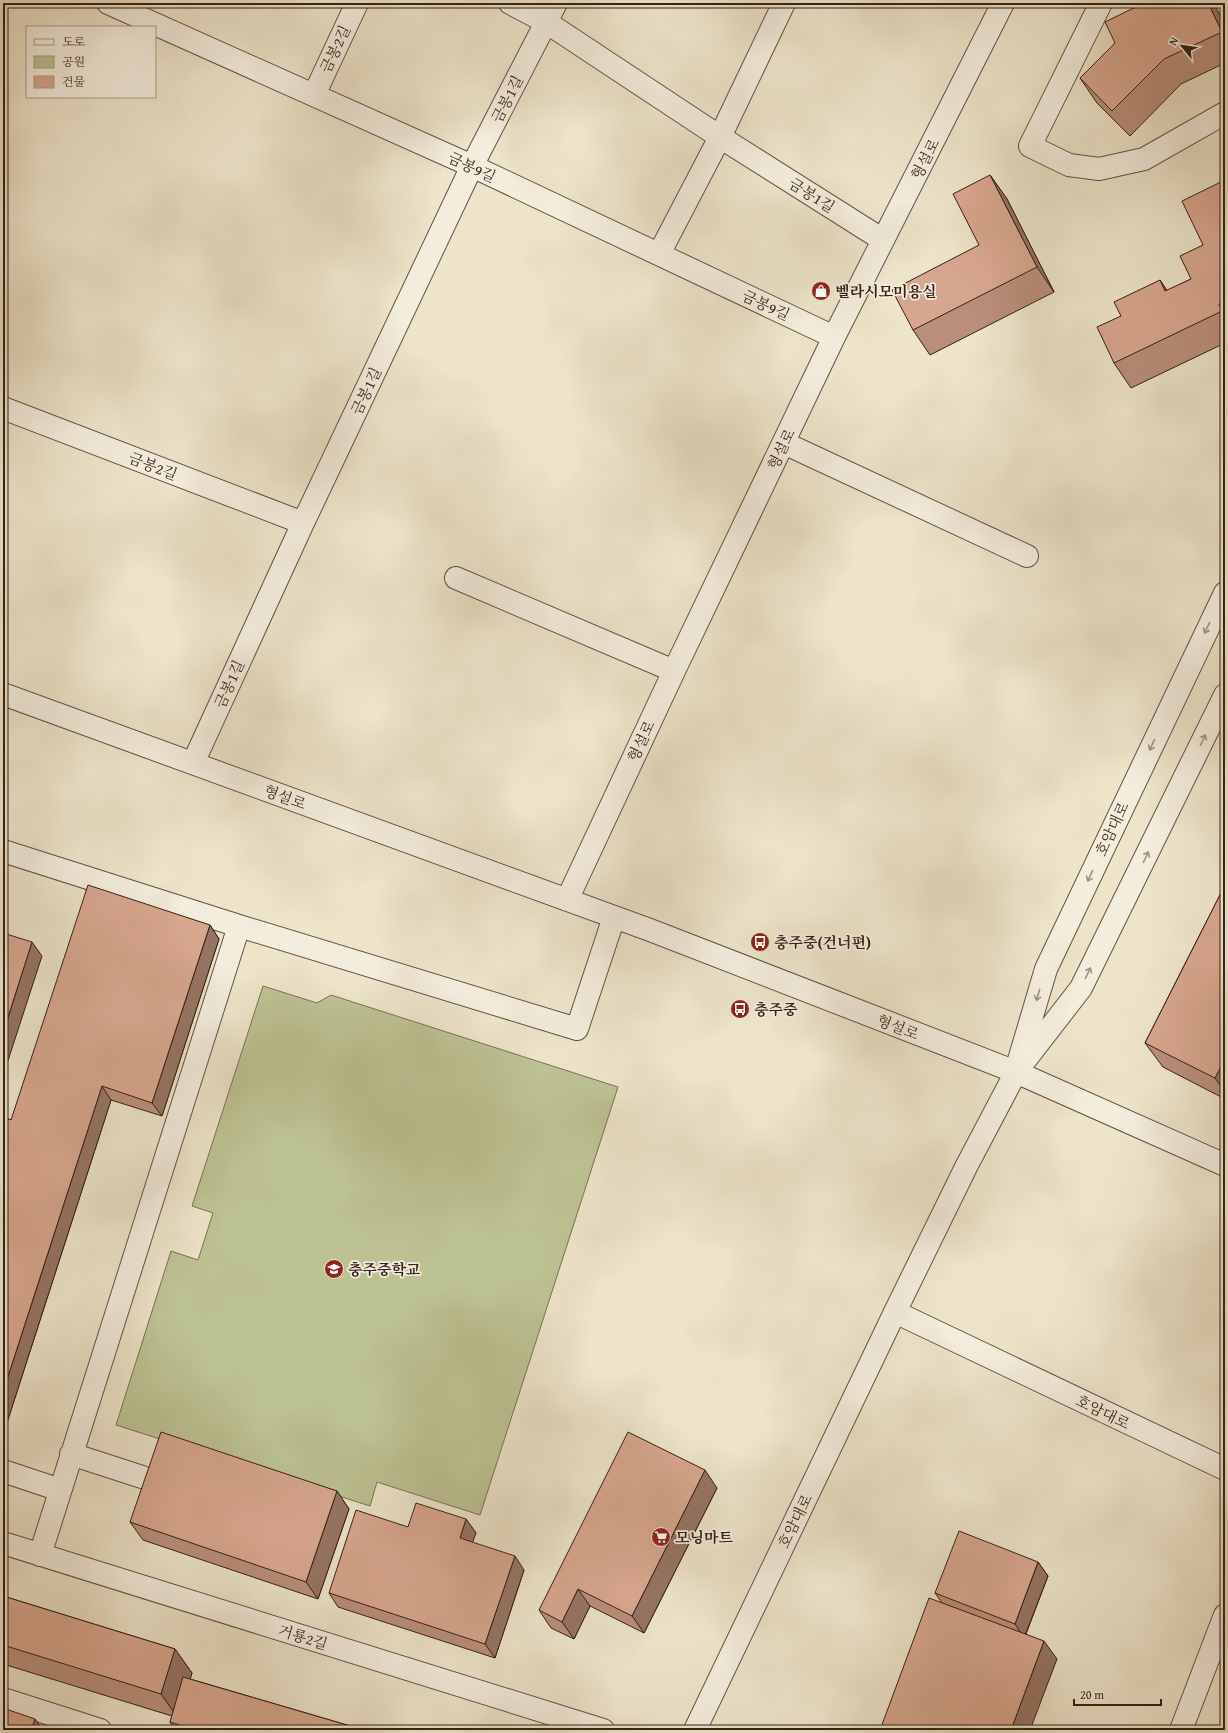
<svg xmlns="http://www.w3.org/2000/svg" width="1228" height="1733" font-family="'Gentium Book Plus','Noto Serif KR',serif">
<style>
.green{fill:#bdc293;stroke:#7a7054}
.lines{fill:none;stroke-linecap:round;stroke-linejoin:round}
.minor-casing{stroke:#645043;stroke-width:24}
.minor{stroke:#f3eddd;stroke-width:22}
.wall{fill:#b98f7a;stroke:#371f16}
.shaded-wall{fill:#967463;stroke:#371f16}
.building{fill:#d7a68e;stroke:#371f16}
.oneway{stroke:#9e9083}
.labels{text-anchor:middle;dominant-baseline:central;stroke-width:3.5;stroke-linejoin:round;paint-order:stroke}
.street-label{font-size:15px;fill:#371f16;stroke:#f3eddd}
.poi-label{font-size:15px;font-weight:bold;fill:#371f16;stroke:#f3eddd;text-anchor:start}
</style>
<rect width="100%" height="100%" fill="#ede4ca"/>
<filter id="stains"><feTurbulence type="fractalNoise" baseFrequency=".005" numOctaves="4"/><feColorMatrix values="0 0 0 0 .2 0 0 0 0 .09 0 0 0 0 .02 0 0 0 .5 -.17"/></filter>
<radialGradient id="worn" r=".72"><stop offset=".6" stop-color="#630" stop-opacity="0"/><stop offset="1" stop-color="#630" stop-opacity=".3"/></radialGradient>
<path class="green" d="M 263,986 L 317,1003 L 331,995 L 618,1087 L 480,1515 L 377,1482 L 370,1506 L 116,1425 L 171,1251 L 198,1260 L 213,1213 L 192,1206 Z"/>
<g class="lines">
<g class="minor-casing">
<path id="minor" d="M 108,3 L 472,166 L 834,337
M 510,3 L 546,22 L 720,137 L 883,240
M 1101,3 L 1030,146 L 1069,165 L 1099,169 L 1144,159 L 1225,113
M 314,95 L 357,3
M 659,254 L 720,137 L 784,3
M 3,408 L 303,523
M 784,443 L 1027,556
M 456,578 L 674,671
M 3,694 L 650,930 L 1016,1072 L 1225,1165
M 193,763 L 303,523 L 472,166 L 556,3
M 3,851 L 239,926
M 567,900 L 674,671 L 834,337 L 1003,3
M 1019,1060 L 1046,969 L 1225,593
M 895,1312 L 1225,1469
M 71,1454 L 142,1477
M 3,1471 L 60,1490
M 3,1543 L 603,1730
M 40,1555 L 239,926 L 577,1029 L 614,917
M 3,1699 L 100,1730
M 695,1730 L 895,1312 L 966,1167 L 1016,1072 L 1081,988 L 1225,695
M 1181,1730 L 1225,1615"/>
</g>
<use href="#minor" class="minor"/>
</g>
<path class="wall" d="M 1225,26 L 1225,63 L 1181,84 L 1130,136 L 1097,103 L 1080,78 Z
M 990,175 L 1007,199 L 1054,292 L 930,355 L 913,330 L 979,245 Z
M 1225,180 L 1225,343 L 1131,388 L 1114,363 L 1121,316 L 1167,291 L 1191,279 Z
M 1225,885 L 1225,1099 L 1163,1067 L 1145,1043 Z
M 210,925 L 219,939 L 162,1116 L 111,1100 L 3,1435 L 3,1117 L 11,1120 Z
M 717,1488 L 644,1633 L 590,1606 L 574,1639 L 551,1628 L 539,1610 Z
M 337,1491 L 349,1509 L 318,1599 L 143,1540 L 130,1522 Z
M 466,1519 L 476,1533 L 472,1542 L 524,1570 L 495,1658 L 338,1607 L 329,1593 Z
M 1038,1562 L 1048,1576 L 1026,1634 L 1057,1659 L 942,1603 L 935,1593 Z
M 3,1596 L 175,1649 L 192,1673 L 190,1679 L 364,1730 L 175,1730 L 170,1722 L 172,1716 L 3,1664 Z"/>
<path class="shaded-wall" d="M 1208,3 L 1214,3 L 1225,26 L 1225,36 L 1222,32 Z
M 990,175 L 1007,199 L 1054,292 L 1037,267 Z
M 1160,280 L 1177,305 L 1165,291 Z
M 1219,304 L 1225,313 L 1225,315 L 1222,311 Z
M 210,925 L 219,939 L 162,1116 L 152,1103 Z
M 32,942 L 42,956 L 3,1076 L 3,1033 Z
M 1225,1059 L 1225,1092 L 1215,1078 Z
M 102,1086 L 111,1100 L 3,1435 L 3,1392 Z
M 705,1470 L 717,1488 L 644,1633 L 632,1616 Z
M 337,1491 L 349,1509 L 318,1599 L 306,1582 Z
M 466,1519 L 476,1533 L 469,1552 L 460,1538 Z
M 515,1556 L 524,1570 L 495,1658 L 485,1644 Z
M 1038,1562 L 1048,1576 L 1024,1638 L 1015,1624 Z
M 578,1589 L 590,1606 L 574,1639 L 562,1622 Z
M 1044,1641 L 1057,1659 L 1030,1730 L 1011,1730 Z
M 175,1649 L 192,1673 L 178,1718 L 161,1694 Z
M 35,1719 L 43,1730 L 31,1730 Z"/>
<path class="building" d="M 1144,3 L 1208,3 L 1222,32 L 1164,59 L 1112,111 L 1080,78 L 1115,43 L 1105,22 Z
M 990,175 L 1037,267 L 913,330 L 892,290 L 979,245 L 953,194 Z
M 1225,180 L 1225,301 L 1219,304 L 1222,311 L 1114,363 L 1097,327 L 1121,316 L 1114,302 L 1160,280 L 1165,291 L 1191,279 L 1180,256 L 1203,245 L 1182,201 Z
M 88,885 L 210,925 L 152,1103 L 102,1086 L 3,1392 L 3,1117 L 11,1120 Z
M 1225,885 L 1225,1059 L 1215,1078 L 1145,1043 Z
M 3,933 L 32,942 L 3,1033 Z
M 161,1432 L 337,1491 L 306,1582 L 130,1522 Z
M 628,1432 L 705,1470 L 632,1616 L 578,1589 L 562,1622 L 539,1610 Z
M 416,1503 L 466,1519 L 460,1538 L 515,1556 L 485,1644 L 329,1593 L 356,1510 L 408,1527 Z
M 959,1531 L 1038,1562 L 1015,1624 L 935,1593 Z
M 3,1596 L 175,1649 L 161,1694 L 3,1645 Z
M 929,1598 L 1044,1641 L 1011,1730 L 880,1730 Z
M 183,1677 L 364,1730 L 196,1730 L 170,1722 Z
M 3,1708 L 35,1719 L 31,1730 L 3,1730 Z"/>
<defs><path id="oneway-shaft" d="M-6 0H5M1.5-3L5.5 0L1.5 3" fill="none" stroke-width="1.6" stroke-linecap="round" stroke-linejoin="round"/></defs>
<g class="oneway">
<use href="#oneway-shaft" transform="translate(1207 628) rotate(116)"/>
<use href="#oneway-shaft" transform="translate(1203 740) rotate(-64)"/>
<use href="#oneway-shaft" transform="translate(1152 745) rotate(115)"/>
<use href="#oneway-shaft" transform="translate(1146 857) rotate(-64)"/>
<use href="#oneway-shaft" transform="translate(1090 876) rotate(115)"/>
<use href="#oneway-shaft" transform="translate(1088 973) rotate(-64)"/>
<use href="#oneway-shaft" transform="translate(1038 995) rotate(106)"/>
</g>
<defs>
<g id="shop-disc" transform="scale(1)"><circle r="9.5" fill="#8f2418" stroke="#f3eddd"/><path d="M-5-2.5h2.3a2.7 3.5 0 0 1 5.4 0H5L5.5 6h-11ZM-1.5-2.5h3a1.5 2.3 0 0 0-3 0Z" fill="#fff"/></g>
<g id="bus-disc" transform="scale(1)"><circle r="9.5" fill="#8f2418" stroke="#f3eddd"/><path d="M-5-6H5V4H4V6H2V4H-2V6H-4V4H-5ZM-3.5-4V0h7V-4ZM-3.5 1.2v1.5H-2V1.2ZM2 1.2v1.5H3.5V1.2Z" fill="#fff"/></g>
<g id="school-disc" transform="scale(1)"><circle r="9.5" fill="#8f2418" stroke="#f3eddd"/><path d="M0-5L7-2L0 1L-7-2ZM-4 1L0 2.5L4 1V4Q0 6-4 4Z" fill="#fff"/></g>
<g id="supermarket-disc" transform="scale(1)"><circle r="9.5" fill="#8f2418" stroke="#f3eddd"/><path d="M-6-5.5h2.5l.6 2H6L4.5 2H-2.5L-4.4-4H-6ZM-1.5 3.2a1.3 1.3 0 1 0 .1 0ZM3 3.2a1.3 1.3 0 1 0 .1 0Z" fill="#fff"/></g>
</defs>
<g fill-rule="evenodd">
<use href="#shop-disc" x="821" y="291"/>
<use href="#bus-disc" x="760" y="942"/>
<use href="#bus-disc" x="740" y="1009"/>
<use href="#school-disc" x="334" y="1269"/>
<use href="#supermarket-disc" x="661" y="1537"/>
</g>
<g class="labels">
<g class="street-label">
<text transform="translate(335 49) rotate(-65)">금봉2길</text>
<text transform="translate(507 99) rotate(-63)">금봉1길</text>
<text transform="translate(925 159) rotate(-63)">형설로</text>
<text transform="translate(472 167) rotate(25)">금봉9길</text>
<text transform="translate(812 195) rotate(32)">금봉1길</text>
<text transform="translate(766 305) rotate(25)">금봉9길</text>
<text transform="translate(366 391) rotate(-65)">금봉1길</text>
<text transform="translate(781 449) rotate(-64)">형설로</text>
<text transform="translate(153 466) rotate(21)">금봉2길</text>
<text transform="translate(229 684) rotate(-66)">금봉1길</text>
<text transform="translate(641 741) rotate(-65)">형설로</text>
<text transform="translate(285 797) rotate(20)">형설로</text>
<text transform="translate(1112 829) rotate(-65)">호암대로</text>
<text transform="translate(898 1027) rotate(21)">형설로</text>
<text transform="translate(1103 1412) rotate(26)">호암대로</text>
<text transform="translate(795 1521) rotate(-64)">호암대로</text>
<text transform="translate(303 1637) rotate(17)">거룡2길</text>
</g>
<g class="poi-label">
<text x="835" y="291">벨라시모미용실</text>
<text x="774" y="942">충주중(건너편)</text>
<text x="754" y="1009">충주중</text>
<text x="348" y="1269">충주중학교</text>
<text x="675" y="1537">모닝마트</text>
</g>
</g>
<rect width="1228" height="1733" fill="none" stroke="#ede4ca" stroke-width="16"/>
<rect x="4" y="4" width="1220" height="1725" fill="none" stroke="#371f16" stroke-width="2"/>
<rect x="8" y="8" width="1212" height="1717" fill="none" stroke="#371f16"/>
<rect x="26" y="26" width="130" height="72" fill="#f3eddd" stroke="#a89b8d"/>
<rect x="34" y="39" width="20" height="6" fill="#f3eddd" stroke="#a89b8d"/>
<text x="62" y="46" font-size="12" fill="#371f16">도로</text>
<rect x="34" y="56" width="20" height="12" fill="#bdc293" stroke="#a89b8d"/>
<text x="62" y="66" font-size="12" fill="#371f16">공원</text>
<rect x="34" y="76" width="20" height="12" fill="#d7a68e" stroke="#a89b8d"/>
<text x="62" y="86" font-size="12" fill="#371f16">건물</text>
<g transform="translate(1182 46) rotate(299)" stroke="#f3eddd" stroke-width="3" paint-order="stroke">
<path d="M0-3L7 15L0 10L-7 15Z" fill="#371f16"/>
<text y="-6" font-size="11" font-weight="bold" text-anchor="middle" fill="#371f16">N</text>
</g>
<path d="M1074 1699v6h87v-6" fill="none" stroke="#371f16" stroke-width="2"/>
<text x="1080" y="1699" font-size="12" fill="#371f16" stroke="#f3eddd" stroke-width="3" paint-order="stroke">20 m</text>
<rect width="100%" height="100%" filter="url(#stains)"/>
<rect width="100%" height="100%" fill="url(#worn)"/>
</svg>
